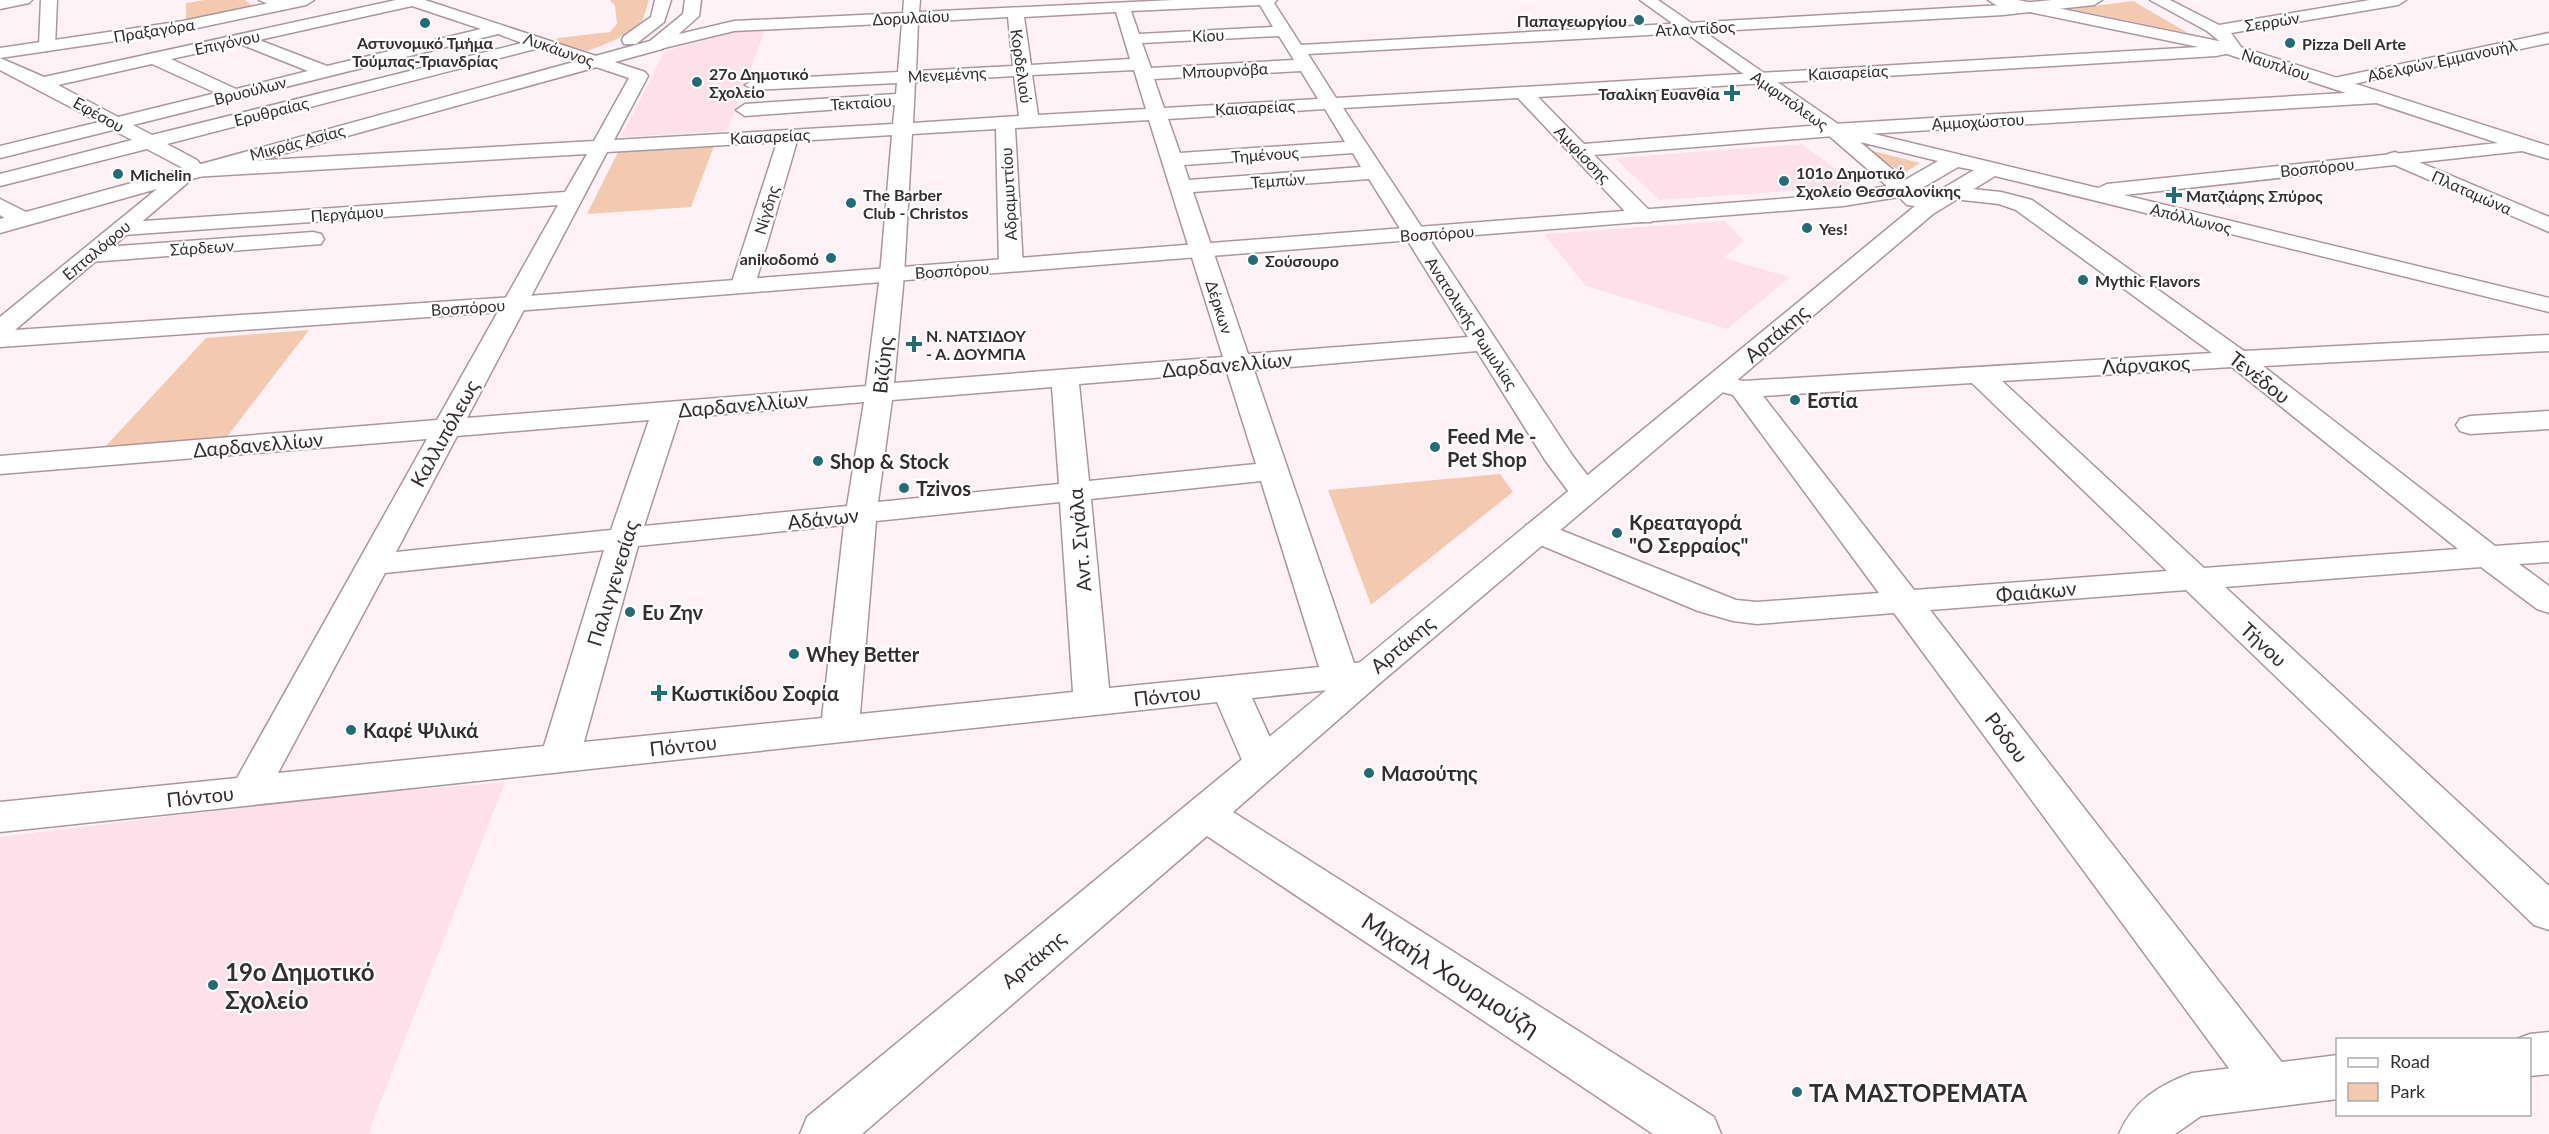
<svg xmlns="http://www.w3.org/2000/svg" width="2549" height="1134" font-family="Lato,sans-serif">
<style>
.built{fill:#fde0ea}
.green{fill:#f3caaf}
.lines{fill:none;stroke-linecap:round;stroke-linejoin:round}
.minor-casing{stroke:#aa979d;stroke-width:3}
.tertiary-casing{stroke:#aa979d;stroke-width:3}
.minor{fill:#fff;fill-rule:evenodd}
.tertiary{fill:#fff;fill-rule:evenodd}
.poi-dot{fill:#226c75;stroke:#fff;stroke-width:2}
.labels{text-anchor:middle;dominant-baseline:central;stroke-width:4.5;stroke-linejoin:round;paint-order:stroke}
.far-street-label{font-size:16px;fill:#352e30;stroke:#fff}
.far-poi-label{font-size:16px;font-weight:bold;fill:#352e30;stroke:#fff;text-anchor:start}
.street-label{font-size:20px;fill:#352e30;stroke:#fff}
.poi-label{font-size:20px;font-weight:bold;fill:#352e30;stroke:#fff;text-anchor:start}
.near-poi-label{font-size:24px;font-weight:bold;fill:#352e30;stroke:#fff;text-anchor:start}
.near-street-label{font-size:24px;fill:#352e30;stroke:#fff}
</style>
<rect width="100%" height="100%" fill="#fff2f6"/>
<path class="built" d="M 765,30 L 727,131 L 621,137 L 665,51 L 737,31 Z
M 1802,144 L 1850,180 L 1847,187 L 1659,200 L 1615,158 Z
M 1725,221 L 1744,241 L 1723,258 L 1790,277 L 1727,329 L 1586,286 L 1544,234 Z
M 505,782 L 368,1134 L 0,1134 L 0,837 L 328,797 Z"/>
<path class="green" d="M 204,0 L 245,0 L 257,10 L 186,20 L 186,3 Z
M 610,0 L 649,0 L 642,22 L 619,38 L 603,45 L 587,51 L 554,41 L 558,38 L 610,32 L 617,24 L 615,6 Z
M 2133,1 L 2188,33 L 2071,9 Z
M 714,146 L 691,207 L 587,214 L 618,152 Z
M 1869,150 L 1920,163 L 1903,174 Z
M 309,330 L 226,438 L 103,449 L 206,338 Z
M 1500,474 L 1513,492 L 1371,605 L 1328,490 Z"/>
<g class="lines">
<g class="minor-casing">
<path id="minor" d="M 0,0 L 32,0 L 29,3 L 0,9 Z
M 41,0 L 57,0 L 55,46 L 47,51 L 39,46 Z
M 259,0 L 282,0 L 289,5 L 281,10 Z
M 396,0 L 425,0 L 645,72 L 648,76 L 614,140 L 893,124 L 895,105 L 745,116 L 736,110 L 745,104 L 896,94 L 897,83 L 754,90 L 745,85 L 754,80 L 898,72 L 902,23 L 734,31 L 656,50 L 648,45 L 650,41 L 734,21 L 903,13 L 904,0 L 920,0 L 919,12 L 1174,0 L 1277,0 L 1274,3 L 1301,45 L 2003,5 L 2052,0 L 2102,0 L 2094,5 L 2003,15 L 1308,54 L 1336,98 L 2216,46 L 2223,44 L 2207,31 L 2150,0 L 2170,0 L 2219,25 L 2370,0 L 2406,0 L 2398,5 L 2231,33 L 2241,47 L 2239,51 L 2216,56 L 1538,97 L 1584,144 L 1834,124 L 2377,91 L 2386,97 L 2377,103 L 1834,136 L 1594,155 L 1651,212 L 1654,217 L 1651,222 L 1635,222 L 1518,98 L 1343,108 L 1572,455 L 1600,492 L 1596,499 L 1585,501 L 1574,499 L 1545,460 L 1477,351 L 1254,370 L 1354,663 L 1367,662 L 1380,665 L 1385,674 L 1380,683 L 1367,686 L 1252,698 L 1282,764 L 1276,774 L 1262,778 L 1248,774 L 1217,702 L 0,832 L 0,802 L 237,778 L 427,439 L 0,474 L 0,456 L 437,420 L 558,205 L 123,235 L 115,233 L 112,228 L 115,223 L 565,192 L 587,154 L 193,177 L 186,175 L 181,167 L 147,149 L 0,186 L 0,174 L 132,140 L 113,130 L 0,158 L 0,146 L 99,122 L 0,70 L 0,58 L 44,77 ZM 1260,5 L 1273,27 L 1139,34 L 1131,11 ZM 412,6 L 481,29 L 327,66 L 259,40 ZM 1116,12 L 1130,59 L 1031,65 L 1024,17 ZM 1008,17 L 1013,66 L 916,71 L 918,22 ZM 498,34 L 522,43 L 152,135 L 133,125 ZM 1279,36 L 1294,60 L 1151,68 L 1142,43 ZM 240,44 L 308,71 L 236,89 L 171,59 ZM 539,48 L 629,78 L 594,141 L 200,164 L 197,160 L 167,144 ZM 152,64 L 216,93 L 118,117 L 58,85 ZM 1134,70 L 1146,109 L 1038,115 L 1032,75 ZM 1301,71 L 1318,99 L 1164,108 L 1154,79 ZM 1014,76 L 1019,116 L 913,123 L 915,82 ZM 1325,109 L 1345,142 L 1180,153 L 1168,119 ZM 1149,120 L 1223,357 L 894,383 L 904,275 L 912,134 L 996,129 L 999,266 L 1003,271 L 1019,271 L 1023,266 L 1015,128 ZM 892,135 L 880,275 L 866,386 L 467,418 L 607,152 L 777,142 L 731,285 L 734,290 L 743,292 L 752,290 L 755,285 L 797,141 ZM 1353,153 L 1361,167 L 1189,180 L 1184,165 ZM 1369,179 L 1468,337 L 1248,354 L 1193,192 ZM 1227,372 L 1256,464 L 1089,481 L 1079,384 ZM 1052,387 L 1059,484 L 878,502 L 892,400 ZM 864,402 L 847,506 L 644,526 L 679,418 ZM 649,420 L 611,530 L 396,552 L 457,436 ZM 1261,481 L 1319,667 L 1109,688 L 1091,499 ZM 1060,502 L 1073,692 L 860,714 L 876,521 ZM 844,525 L 822,718 L 584,742 L 638,546 ZM 604,550 L 544,746 L 278,773 L 385,573 Z
M 2549,33 L 2549,43 L 2334,88 L 2325,83 L 2334,78 Z
M 2395,152 L 2549,217 L 2549,232 L 2388,162 L 2385,158 L 2388,154 Z
M 1952,187 L 2001,192 L 2032,200 L 2244,351 L 2549,335 L 2549,351 L 2263,366 L 2495,546 L 2549,542 L 2549,562 L 2519,564 L 2549,586 L 2549,613 L 2537,609 L 2481,567 L 2225,587 L 2549,886 L 2549,930 L 2534,925 L 2186,590 L 1930,610 L 2287,1069 L 2295,1085 L 2287,1101 L 2270,1107 L 2253,1101 L 1894,613 L 1757,624 L 1733,621 L 1698,611 L 1526,539 L 1521,532 L 1526,525 L 1537,522 L 1548,525 L 1736,600 L 1757,602 L 1879,593 L 1733,395 L 1718,391 L 1714,385 L 1718,379 L 1728,377 L 1743,381 L 2212,353 L 2016,210 L 1999,204 L 1944,198 L 1941,193 L 1944,188 ZM 2232,367 L 2458,549 L 2204,568 L 2002,381 ZM 1972,383 L 2167,571 L 1914,590 L 1763,396 Z
M 0,199 L 30,214 L 33,219 L 30,224 L 14,224 L 0,215 Z
M 313,232 L 321,234 L 324,239 L 321,244 L 91,262 L 83,260 L 79,255 L 83,250 L 91,248 Z
M 2549,411 L 2549,429 L 2470,434 L 2460,431 L 2456,425 L 2460,419 L 2470,416 Z"/>
</g>
<g class="tertiary-casing">
<path id="tertiary" d="M 284,0 L 314,0 L 306,5 L 183,31 L 0,58 L 0,48 L 183,21 Z
M 655,0 L 671,0 L 664,22 L 636,44 L 624,44 L 622,40 L 624,36 L 651,17 Z
M 685,0 L 701,0 L 699,16 L 662,49 L 192,179 L 15,330 L 515,297 L 1843,194 L 1887,186 L 1827,134 L 1640,0 L 1658,0 L 1841,126 L 2098,188 L 2107,184 L 2498,143 L 2218,51 L 1996,5 L 1988,0 L 2018,0 L 2228,43 L 2549,146 L 2549,159 L 2522,151 L 2124,195 L 2549,298 L 2549,312 L 1995,176 L 1933,214 L 1380,683 L 1233,812 L 1714,1117 L 1721,1134 L 1653,1134 L 1207,836 L 862,1134 L 800,1134 L 807,1117 L 1915,206 L 1907,205 L 1899,197 L 1843,206 L 515,311 L 0,347 L 0,317 L 157,189 L 0,233 L 0,219 L 650,41 L 683,14 ZM 1860,142 L 1938,161 L 1905,180 ZM 1958,167 L 1974,170 L 1925,199 L 1917,191 Z
M 2549,1032 L 2549,1074 L 2530,1076 L 2530,1040 L 2514,1040 L 2530,1034 Z
M 2338,1055 L 2338,1099 L 2201,1116 L 2175,1134 L 2119,1134 C 2133,1101 2159,1085 2192,1073 Z"/>
</g>
<use href="#minor" class="minor"/>
<use href="#tertiary" class="tertiary"/>
</g>
<g class="poi-dot">
<circle cx="1639" cy="20" r="6"/>
<circle cx="425" cy="23" r="6"/>
<circle cx="2290" cy="43" r="6"/>
<circle cx="697" cy="82" r="6"/>
<path d="M1729 84h6v6h6v6h-6v6h-6v-6h-6v-6h6z"/>
<circle cx="118" cy="174" r="6"/>
<circle cx="1784" cy="181" r="6"/>
<path d="M2171 186h6v6h6v6h-6v6h-6v-6h-6v-6h6z"/>
<circle cx="851" cy="203" r="6"/>
<circle cx="1807" cy="228" r="6"/>
<circle cx="831" cy="258" r="6"/>
<circle cx="1253" cy="260" r="6"/>
<circle cx="2083" cy="280" r="6"/>
<path d="M911 335h6v6h6v6h-6v6h-6v-6h-6v-6h6z"/>
<circle cx="1795" cy="400" r="6"/>
<circle cx="1435" cy="447" r="6"/>
<circle cx="818" cy="461" r="6"/>
<circle cx="904" cy="488" r="6"/>
<circle cx="1617" cy="533" r="6"/>
<circle cx="630" cy="612" r="6"/>
<circle cx="794" cy="654" r="6"/>
<path d="M656 684h6v6h6v6h-6v6h-6v-6h-6v-6h6z"/>
<circle cx="351" cy="730" r="6"/>
<circle cx="1369" cy="773" r="6"/>
<circle cx="213" cy="985" r="6"/>
<circle cx="1797" cy="1092" r="6"/>
</g>
<g class="labels">
<g class="far-street-label">
<text transform="translate(911 17) rotate(-3)">Δορυλαίου</text>
<text transform="translate(2272 21) rotate(-9)">Σερρών</text>
<text transform="translate(1695 28) rotate(-3)">Ατλαντίδος</text>
<text transform="translate(154 30) rotate(-9)">Πραξαγόρα</text>
<text transform="translate(1208 35) rotate(-3)">Κίου</text>
<text transform="translate(227 42) rotate(-12)">Επιγόνου</text>
<text transform="translate(559 49) rotate(19)">Λυκάωνος</text>
<text transform="translate(2442 60) rotate(-12)">Αδελφών Εμμανουήλ</text>
<text transform="translate(2276 64) rotate(18)">Ναυπλίου</text>
<text transform="translate(1022 66) rotate(82)">Κορδελιού</text>
<text transform="translate(1225 70) rotate(-3)">Μπουρνόβα</text>
<text transform="translate(1848 72) rotate(-3)">Καισαρείας</text>
<text transform="translate(947 74) rotate(-3)">Μενεμένης</text>
<text transform="translate(250 90) rotate(-14)">Βρυούλων</text>
<text transform="translate(1790 100) rotate(35)">Αμφιπόλεως</text>
<text transform="translate(861 102) rotate(-4)">Τεκταίου</text>
<text transform="translate(1255 107) rotate(-3)">Καισαρείας</text>
<text transform="translate(271 111) rotate(-14)">Ερυθραίας</text>
<text transform="translate(99 114) rotate(29)">Εφέσου</text>
<text transform="translate(1978 121) rotate(-3)">Αμμοχώστου</text>
<text transform="translate(770 136) rotate(-3)">Καισαρείας</text>
<text transform="translate(297 142) rotate(-15)">Μικράς Ασίας</text>
<text transform="translate(1265 154) rotate(-4)">Τημένους</text>
<text transform="translate(1583 154) rotate(46)">Αμφίσσης</text>
<text transform="translate(2317 167) rotate(-6)">Βοσπόρου</text>
<text transform="translate(1278 180) rotate(-4)">Τεμπών</text>
<text transform="translate(2472 192) rotate(24)">Πλαταμώνα</text>
<text transform="translate(1008 194) rotate(-93)">Αδραμυττίου</text>
<text transform="translate(766 210) rotate(-73)">Νίγδης</text>
<text transform="translate(347 213) rotate(-4)">Περγάμου</text>
<text transform="translate(2191 218) rotate(14)">Απόλλωνος</text>
<text transform="translate(1437 233) rotate(-4)">Βοσπόρου</text>
<text transform="translate(202 247) rotate(-4)">Σάρδεων</text>
<text transform="translate(96 250) rotate(-40)">Επταλόφου</text>
<text transform="translate(952 270) rotate(-4)">Βοσπόρου</text>
<text transform="translate(468 307) rotate(-4)">Βοσπόρου</text>
<text transform="translate(1220 307) rotate(72)">Δέρκων</text>
<text transform="translate(1472 323) rotate(57)">Ανατολικής Ρωμυλίας</text>
</g>
<g class="far-poi-label">
<text x="1627" y="20" text-anchor="end">Παπαγεωργίου</text>
<text x="425" y="42" text-anchor="middle">Αστυνομικό Τμήμα<tspan x="425" dy="18">Τούμπας-Τριανδρίας</tspan></text>
<text x="2302" y="43">Pizza Dell Arte</text>
<text x="709" y="73">27ο Δημοτικό<tspan x="709" dy="18">Σχολείο</tspan></text>
<text x="1720" y="93" text-anchor="end">Τσαλίκη Ευανθία</text>
<text x="1796" y="172">101ο Δημοτικό<tspan x="1796" dy="18">Σχολείο Θεσσαλονίκης</tspan></text>
<text x="130" y="174">Michelin</text>
<text x="863" y="194">The Barber<tspan x="863" dy="18">Club - Christos</tspan></text>
<text x="2186" y="195">Ματζιάρης Σπύρος</text>
<text x="1819" y="228">Yes!</text>
<text x="819" y="258" text-anchor="end">anikoδomό</text>
<text x="1265" y="260">Σούσουρο</text>
<text x="2095" y="280">Mythic Flavors</text>
<text x="926" y="335">Ν. ΝΑΤΣΙΔΟΥ<tspan x="926" dy="18">- Α. ΔΟΥΜΠΑ</tspan></text>
</g>
<g class="street-label">
<text transform="translate(1776 333) rotate(-40)">Αρτάκης</text>
<text transform="translate(1227 364) rotate(-5)">Δαρδανελλίων</text>
<text transform="translate(2146 364) rotate(-3)">Λάρνακος</text>
<text transform="translate(882 365) rotate(-84)">Βιζύης</text>
<text transform="translate(2260 377) rotate(38)">Τενέδου</text>
<text transform="translate(743 404) rotate(-5)">Δαρδανελλίων</text>
<text transform="translate(444 433) rotate(-61)">Καλλιπόλεως</text>
<text transform="translate(258 444) rotate(-5)">Δαρδανελλίων</text>
<text transform="translate(823 518) rotate(-6)">Αδάνων</text>
<text transform="translate(1079 540) rotate(-95)">Αντ. Σιγάλα</text>
<text transform="translate(612 583) rotate(-73)">Παλιγγενεσίας</text>
<text transform="translate(2036 591) rotate(-5)">Φαιάκων</text>
<text transform="translate(1402 644) rotate(-40)">Αρτάκης</text>
<text transform="translate(2264 644) rotate(43)">Τήνου</text>
<text transform="translate(1167 695) rotate(-6)">Πόντου</text>
<text transform="translate(2007 737) rotate(53)">Ρόδου</text>
<text transform="translate(683 745) rotate(-6)">Πόντου</text>
<text transform="translate(200 796) rotate(-6)">Πόντου</text>
<text transform="translate(1033 959) rotate(-40)">Αρτάκης</text>
</g>
<g class="poi-label">
<text x="1807" y="400">Εστία</text>
<text x="1447" y="436">Feed Me -<tspan x="1447" dy="23">Pet Shop</tspan></text>
<text x="830" y="461">Shop &amp; Stock</text>
<text x="916" y="488">Tzivos</text>
<text x="1629" y="522">Κρεαταγορά<tspan x="1629" dy="23">"Ο Σερραίος"</tspan></text>
<text x="642" y="612">Ευ Ζην</text>
<text x="806" y="654">Whey Better</text>
<text x="671" y="693">Κωστικίδου Σοφία</text>
<text x="363" y="730">Καφέ Ψιλικά</text>
<text x="1381" y="773">Μασούτης</text>
</g>
<g class="near-poi-label">
<text x="225" y="971">19ο Δημοτικό<tspan x="225" dy="28">Σχολείο</tspan></text>
<text x="1809" y="1092">ΤΑ ΜΑΣΤΟΡΕΜΑΤΑ</text>
</g>
<g class="near-street-label">
<text transform="translate(1451 974) rotate(33)">Μιχαήλ Χουρμούζη</text>
</g>
</g>
<rect x="2336" y="1038" width="195" height="78" fill="#ffffff" stroke="#aeabac" stroke-width="1.5"/>
<rect x="2348" y="1058" width="30" height="9" fill="#ffffff" stroke="#aeabac" stroke-width="1.5"/>
<text x="2390" y="1068" font-size="18" fill="#352e30">Road</text>
<rect x="2348" y="1083" width="30" height="18" fill="#f3caaf" stroke="#aeabac" stroke-width="1.5"/>
<text x="2390" y="1098" font-size="18" fill="#352e30">Park</text>
</svg>
